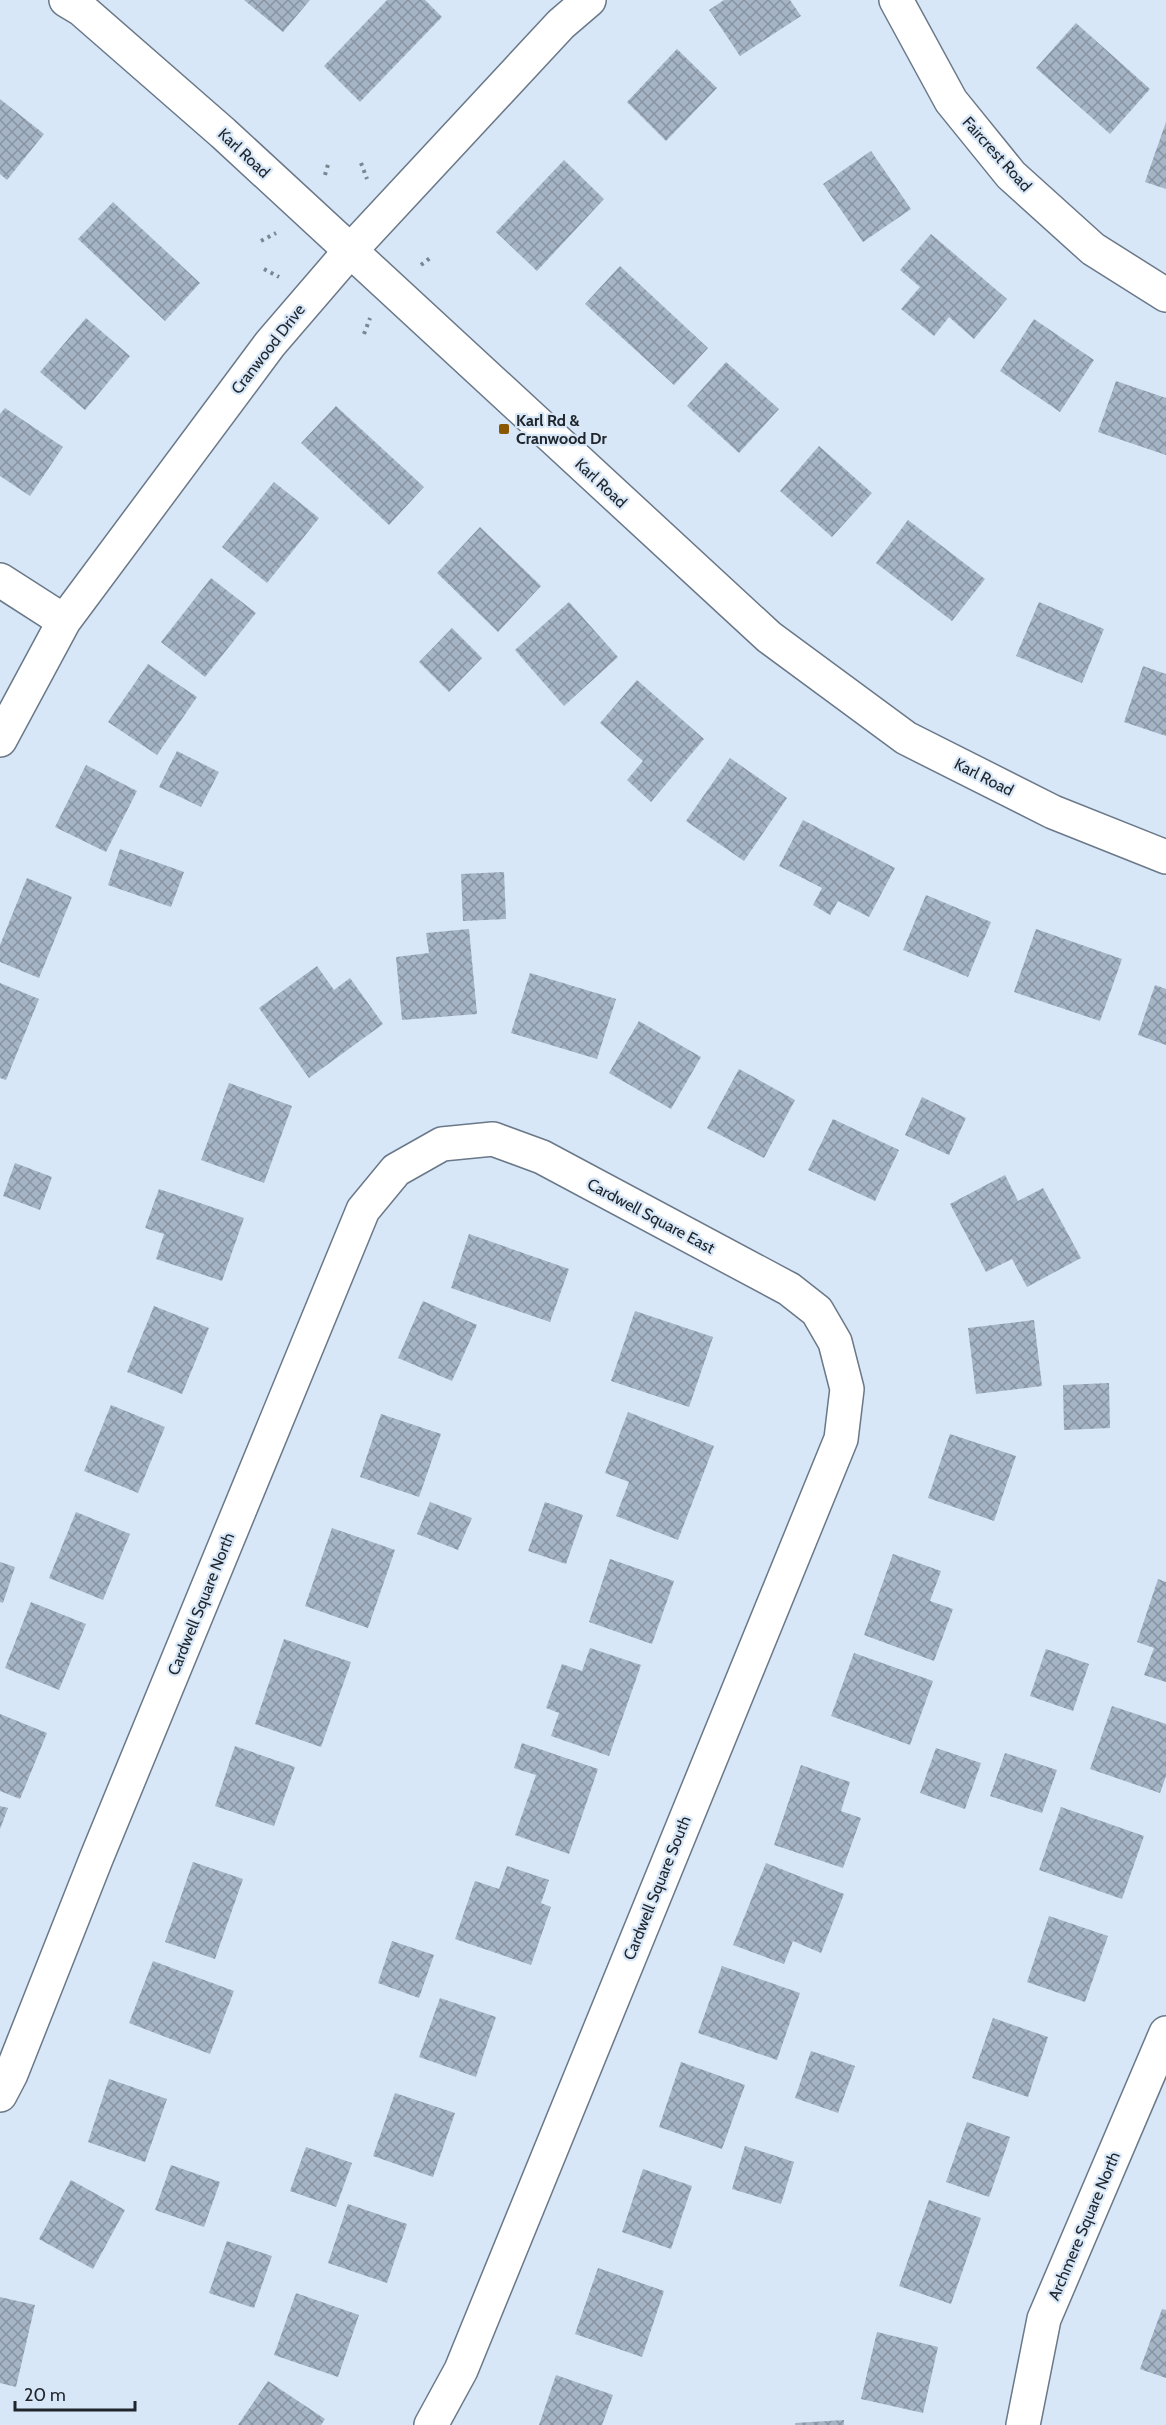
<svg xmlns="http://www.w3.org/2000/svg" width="1166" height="2425" font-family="Cabin,sans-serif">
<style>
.building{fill:url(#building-cross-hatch)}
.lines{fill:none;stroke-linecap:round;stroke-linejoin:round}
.street-casing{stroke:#6a7888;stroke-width:36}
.secondary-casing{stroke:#6a7888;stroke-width:36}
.path{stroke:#7b8691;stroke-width:4;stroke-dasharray:3 4.5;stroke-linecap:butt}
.street{stroke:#fff;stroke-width:33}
.secondary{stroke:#fff;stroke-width:33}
.poi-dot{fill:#895700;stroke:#d7e7f8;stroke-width:2}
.labels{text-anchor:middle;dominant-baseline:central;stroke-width:4.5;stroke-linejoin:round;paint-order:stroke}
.street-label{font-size:16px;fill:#20262c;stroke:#d7e7f8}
.poi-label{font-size:16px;font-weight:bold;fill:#20262c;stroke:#d7e7f8;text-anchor:start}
</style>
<defs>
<pattern id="building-cross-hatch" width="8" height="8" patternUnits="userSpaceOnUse" patternTransform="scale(1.5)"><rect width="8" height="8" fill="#a6b5c6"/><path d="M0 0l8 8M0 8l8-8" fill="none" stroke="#8793a1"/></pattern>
</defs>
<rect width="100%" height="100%" fill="#d7e7f8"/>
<path class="building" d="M 244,0 L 310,0 L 283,32 Z
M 387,0 L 425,0 L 442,17 L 360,102 L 324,66 Z
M 724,0 L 790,0 L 801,16 L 740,56 L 709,10 Z
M 1076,23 L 1150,89 L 1110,134 L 1036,68 Z
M 677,49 L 717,88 L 666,141 L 627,102 Z
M 0,99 L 44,134 L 7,180 L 0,174 Z
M 1166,122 L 1166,189 L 1145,182 Z
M 871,151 L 911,209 L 863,242 L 823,184 Z
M 564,160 L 604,199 L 537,271 L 496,232 Z
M 113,202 L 200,283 L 165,321 L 78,239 Z
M 931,234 L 1007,299 L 974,339 L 949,317 L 934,336 L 901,309 L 920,287 L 900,270 Z
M 620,266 L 708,348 L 674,385 L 585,304 Z
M 86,318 L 130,356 L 85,410 L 40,372 Z
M 1034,319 L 1094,360 L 1060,412 L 1000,371 Z
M 726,362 L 779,409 L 739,453 L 687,406 Z
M 1116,381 L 1166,398 L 1166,455 L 1098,432 Z
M 336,406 L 424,487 L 389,525 L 301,443 Z
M 5,408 L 63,447 L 30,496 L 0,476 L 0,414 Z
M 819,446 L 872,493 L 832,537 L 780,491 Z
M 274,482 L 319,518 L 267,583 L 222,547 Z
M 908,520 L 985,579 L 952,621 L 876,563 Z
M 480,527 L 541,586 L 498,632 L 437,573 Z
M 211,578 L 256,613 L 205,677 L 161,642 Z
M 569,602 L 618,657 L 564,706 L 515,650 Z
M 1039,602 L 1104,629 L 1082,683 L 1016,656 Z
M 452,628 L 482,658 L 449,692 L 419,662 Z
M 148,664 L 197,697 L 157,755 L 108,722 Z
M 1143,666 L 1166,674 L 1166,736 L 1124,722 Z
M 637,680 L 704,739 L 651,802 L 627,780 L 643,761 L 600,723 Z
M 177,751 L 219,772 L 201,807 L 159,787 Z
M 730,758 L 787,798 L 744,861 L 686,821 Z
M 86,765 L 137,791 L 106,852 L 55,827 Z
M 803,820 L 895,868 L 869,917 L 838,901 L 830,915 L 813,905 L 822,888 L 779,866 Z
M 120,849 L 184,872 L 171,907 L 108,885 Z
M 504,872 L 506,919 L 463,921 L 461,874 Z
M 27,878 L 72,897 L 39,978 L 0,962 L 0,945 Z
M 926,895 L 991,922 L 968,977 L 903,950 Z
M 469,929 L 477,1014 L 402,1020 L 396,957 L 429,953 L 426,933 Z
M 1036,929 L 1122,959 L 1100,1021 L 1014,992 Z
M 317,966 L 334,990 L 350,978 L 383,1024 L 309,1078 L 259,1008 Z
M 530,973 L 616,999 L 597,1059 L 511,1033 Z
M 0,983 L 39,999 L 6,1080 L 0,1078 Z
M 1155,985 L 1166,989 L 1166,1045 L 1138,1035 Z
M 639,1021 L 701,1057 L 671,1109 L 609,1073 Z
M 739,1069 L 795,1100 L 764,1158 L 707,1128 Z
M 229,1083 L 292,1106 L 264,1183 L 201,1160 Z
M 922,1097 L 966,1118 L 949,1155 L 905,1135 Z
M 833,1119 L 899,1150 L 875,1201 L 808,1170 Z
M 15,1163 L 52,1177 L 40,1210 L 3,1196 Z
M 1005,1175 L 1018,1201 L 1043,1188 L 1081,1258 L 1027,1287 L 1012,1259 L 986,1272 L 950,1204 Z
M 159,1189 L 244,1218 L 222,1281 L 156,1259 L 164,1234 L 145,1228 Z
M 469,1234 L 569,1269 L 550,1322 L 451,1288 Z
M 423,1301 L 477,1325 L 452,1381 L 398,1358 Z
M 154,1306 L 209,1328 L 182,1394 L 127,1372 Z
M 635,1311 L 713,1337 L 689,1407 L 611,1381 Z
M 1034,1320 L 1042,1386 L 976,1394 L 968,1328 Z
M 1109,1383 L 1110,1428 L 1064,1430 L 1063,1385 Z
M 111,1405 L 165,1427 L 138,1493 L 84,1471 Z
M 628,1412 L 714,1446 L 678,1540 L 616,1516 L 629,1482 L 605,1473 Z
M 381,1414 L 441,1434 L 419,1497 L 360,1477 Z
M 950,1434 L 1016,1456 L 994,1521 L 928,1498 Z
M 430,1502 L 472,1518 L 458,1550 L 417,1534 Z
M 545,1502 L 583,1515 L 566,1564 L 528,1551 Z
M 76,1512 L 130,1534 L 103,1600 L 49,1578 Z
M 332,1528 L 395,1550 L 368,1628 L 305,1606 Z
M 893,1554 L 941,1571 L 930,1601 L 953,1609 L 934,1661 L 864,1635 Z
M 610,1559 L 674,1581 L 652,1644 L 589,1622 Z
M 0,1562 L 15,1567 L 3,1603 L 0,1602 Z
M 1158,1579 L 1166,1582 L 1166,1682 L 1144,1675 L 1154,1648 L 1137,1642 Z
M 31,1602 L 86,1624 L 59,1690 L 5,1668 Z
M 284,1639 L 351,1662 L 321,1747 L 255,1724 Z
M 590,1648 L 641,1665 L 609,1756 L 551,1736 L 559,1713 L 546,1708 L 562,1664 L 582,1671 Z
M 1046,1649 L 1089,1664 L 1073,1711 L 1030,1696 Z
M 854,1653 L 933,1681 L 910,1745 L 831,1716 Z
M 1112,1706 L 1166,1724 L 1166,1776 L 1160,1793 L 1090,1769 Z
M 0,1714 L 47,1733 L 20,1799 L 0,1791 Z
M 522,1743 L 598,1769 L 569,1854 L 515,1835 L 536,1775 L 514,1768 Z
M 235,1746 L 295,1767 L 274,1826 L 215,1806 Z
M 936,1748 L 981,1763 L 965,1809 L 920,1793 Z
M 1005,1753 L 1057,1770 L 1042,1813 L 990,1796 Z
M 801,1765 L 850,1782 L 841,1811 L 861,1818 L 843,1868 L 774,1845 Z
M 0,1806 L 8,1808 L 0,1829 Z
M 1061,1807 L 1144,1836 L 1122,1899 L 1039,1870 Z
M 193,1862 L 243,1879 L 215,1959 L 165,1942 Z
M 766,1863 L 844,1894 L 821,1953 L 793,1941 L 784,1964 L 733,1945 Z
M 507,1866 L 549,1880 L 541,1903 L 551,1907 L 531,1965 L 455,1939 L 475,1881 L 499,1889 Z
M 1049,1916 L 1108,1936 L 1085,2002 L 1027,1982 Z
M 392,1941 L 434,1955 L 419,1998 L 378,1983 Z
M 153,1961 L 234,1991 L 210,2054 L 129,2023 Z
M 722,1966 L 800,1993 L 777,2060 L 698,2033 Z
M 440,1998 L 496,2017 L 476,2077 L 419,2057 Z
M 993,2018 L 1048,2037 L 1028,2097 L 972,2078 Z
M 811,2051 L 855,2066 L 838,2113 L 795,2098 Z
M 681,2062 L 745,2085 L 722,2149 L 659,2127 Z
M 109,2079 L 167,2099 L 145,2162 L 88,2142 Z
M 395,2093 L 455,2113 L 433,2177 L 373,2156 Z
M 967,2122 L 1010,2137 L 989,2197 L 946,2182 Z
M 745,2146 L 794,2162 L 781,2204 L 732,2189 Z
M 306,2147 L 352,2163 L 336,2207 L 290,2191 Z
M 171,2165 L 220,2182 L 204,2227 L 155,2210 Z
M 643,2169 L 692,2186 L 671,2249 L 622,2232 Z
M 71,2180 L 125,2210 L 93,2269 L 39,2239 Z
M 929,2200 L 981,2218 L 951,2304 L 899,2286 Z
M 348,2204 L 407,2224 L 387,2283 L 328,2263 Z
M 227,2241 L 272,2256 L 254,2308 L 209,2293 Z
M 598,2268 L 664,2291 L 642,2357 L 575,2334 Z
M 296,2293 L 359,2315 L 338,2377 L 274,2355 Z
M 0,2297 L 35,2305 L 16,2387 L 0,2383 Z
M 1162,2309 L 1166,2310 L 1166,2378 L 1140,2369 Z
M 877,2332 L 938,2347 L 923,2413 L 861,2399 Z
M 556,2375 L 613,2395 L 602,2425 L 539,2425 Z
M 268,2381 L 325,2419 L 321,2425 L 238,2425 Z
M 844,2420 L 844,2425 L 795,2425 L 795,2423 Z"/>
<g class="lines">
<g class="street-casing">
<path id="street" d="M 896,0 L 951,101 L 1011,175 L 1093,249 L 1166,295
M 0,580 L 64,621
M 0,740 L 64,621 L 270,344 L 350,251 L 561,24 L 589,0
M 0,2095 L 11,2074 L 96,1859 L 363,1210 L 396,1170 L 442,1144 L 493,1139 L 542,1157 L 789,1289 L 817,1311 L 835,1342 L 847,1389 L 841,1439 L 461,2370 L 431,2425
M 1023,2425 L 1044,2319 L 1166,2033"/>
</g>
<g class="secondary-casing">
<path id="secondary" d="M 66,0 L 81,9 L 223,133 L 769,637 L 906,738 L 1053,812 L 1166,857"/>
</g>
<path class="path" d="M 361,163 L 367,179
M 325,175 L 329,161
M 261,241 L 276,233
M 421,265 L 430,258
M 264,269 L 279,277
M 364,334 L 370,318"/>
<use href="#street" class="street"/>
<use href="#secondary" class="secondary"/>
</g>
<rect class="poi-dot" x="498" y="423" width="12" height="12" rx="3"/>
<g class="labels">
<g class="street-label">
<text transform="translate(244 153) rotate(43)">Karl Road</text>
<text transform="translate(997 154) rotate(48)">Faircrest Road</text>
<text transform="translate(268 349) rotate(-52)">Cranwood Drive</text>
<text transform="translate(601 483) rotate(43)">Karl Road</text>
<text transform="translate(984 777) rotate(27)">Karl Road</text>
<text transform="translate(651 1216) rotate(28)">Cardwell Square East</text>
<text transform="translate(201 1604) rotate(-68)">Cardwell Square North</text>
<text transform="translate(657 1888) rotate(-68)">Cardwell Square South</text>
<text transform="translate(1084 2226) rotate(-67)">Archmere Square North</text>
</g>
<g class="poi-label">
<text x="516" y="420">Karl Rd &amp;<tspan x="516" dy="18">Cranwood Dr</tspan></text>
</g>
</g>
<path d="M15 2401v9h120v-9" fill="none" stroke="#20262c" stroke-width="3"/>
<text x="24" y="2401" font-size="18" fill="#20262c" stroke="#d7e7f8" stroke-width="4.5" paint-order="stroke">20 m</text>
</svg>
